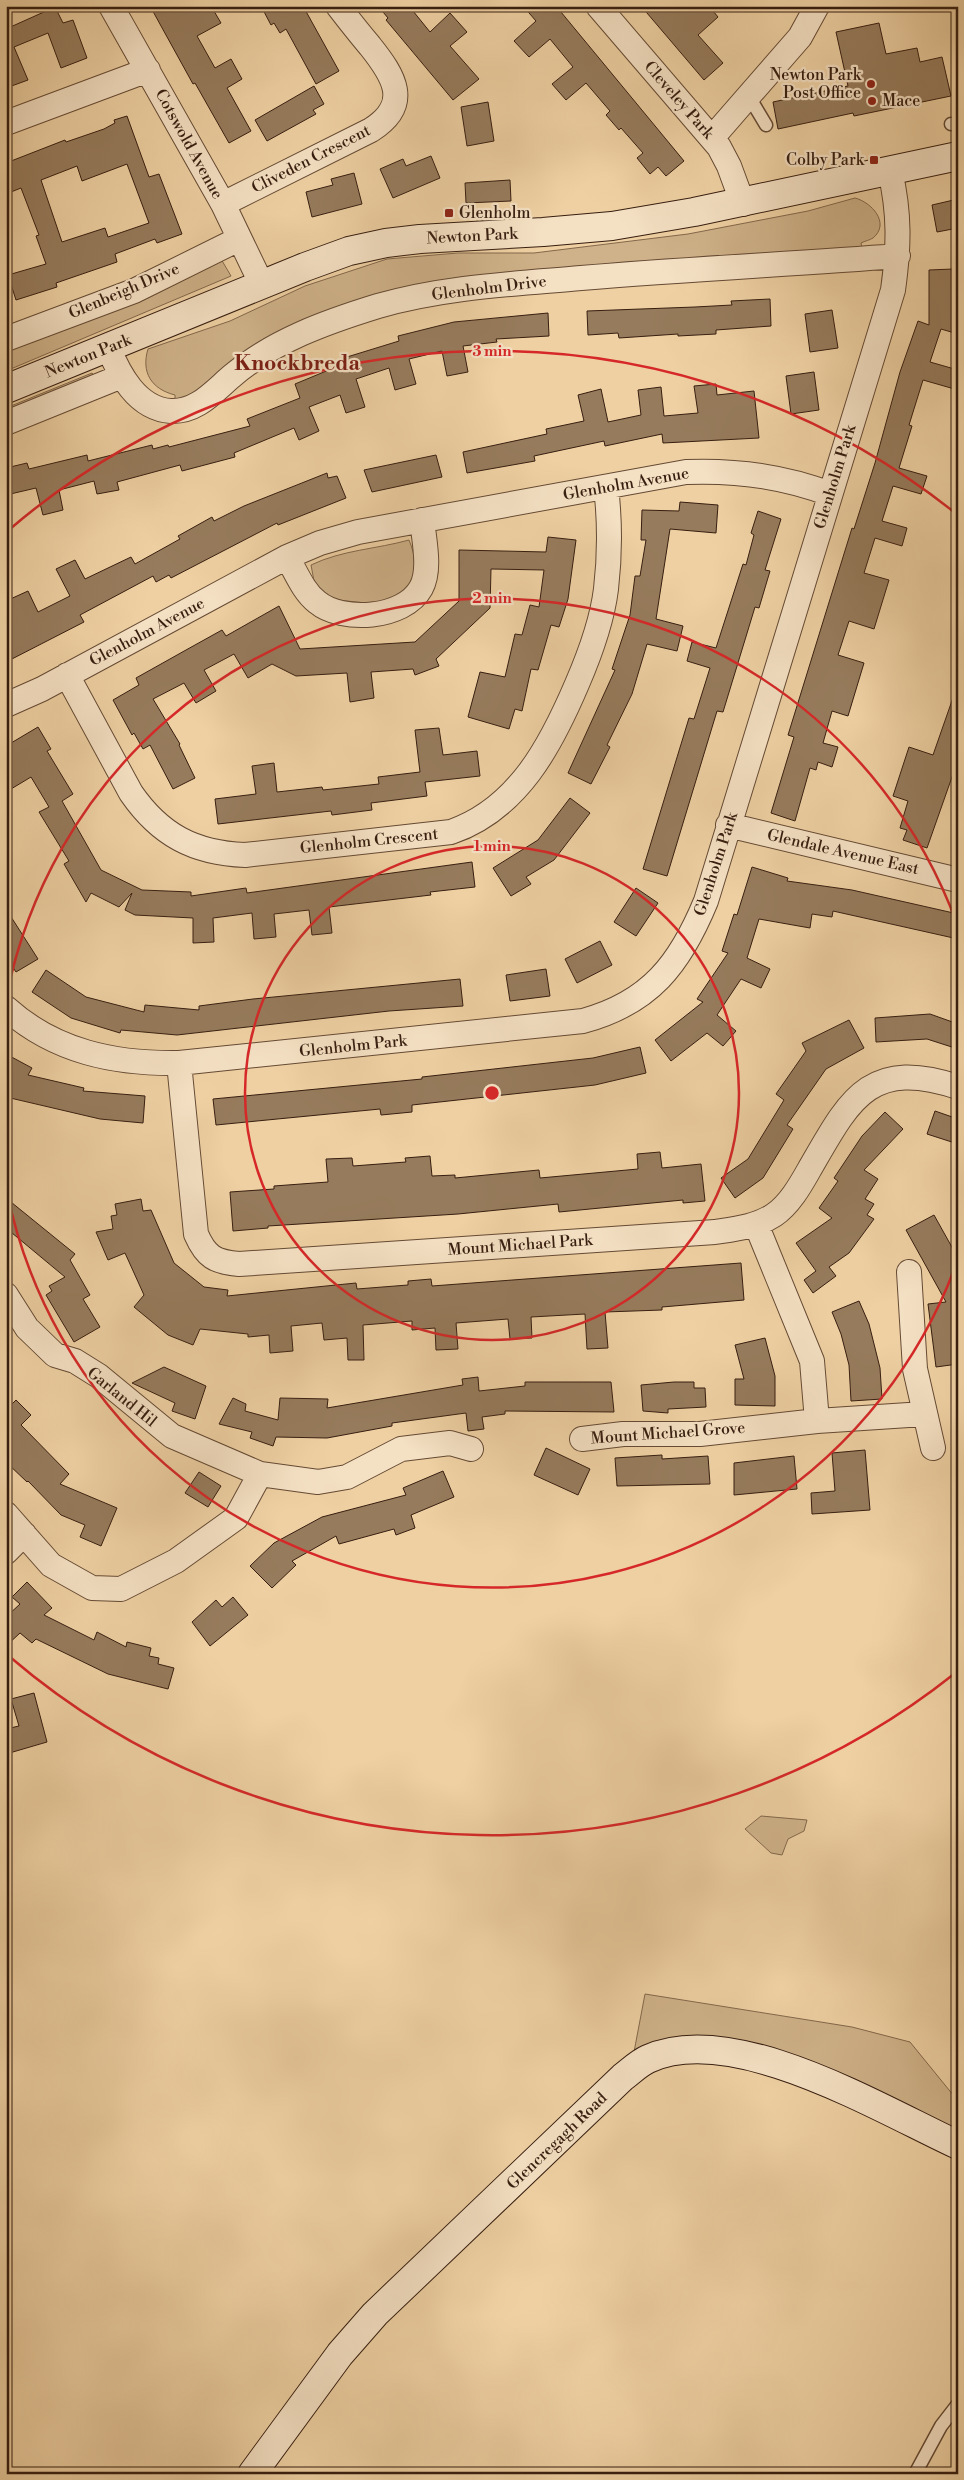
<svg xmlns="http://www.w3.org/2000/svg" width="964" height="2480" font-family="'Libre Bodoni',serif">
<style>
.green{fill:#cfb289;stroke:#83684c}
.building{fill:#967b5c;stroke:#371e10;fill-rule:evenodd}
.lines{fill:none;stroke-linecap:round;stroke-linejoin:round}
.lane-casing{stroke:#654a34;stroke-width:15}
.street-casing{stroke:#654a34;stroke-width:26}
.secondary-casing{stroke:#371e10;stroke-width:30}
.lane{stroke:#f4e0c3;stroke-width:12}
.street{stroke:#f4e0c3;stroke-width:24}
.secondary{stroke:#f4e0c3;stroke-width:28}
.ring{fill:none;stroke:#d62828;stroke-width:2.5}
.poi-dot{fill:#8f2418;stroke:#f4e0c3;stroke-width:2}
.labels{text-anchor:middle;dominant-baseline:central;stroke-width:4.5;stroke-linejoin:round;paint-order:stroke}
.poi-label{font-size:16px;fill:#371e10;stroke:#f4e0c3;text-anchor:end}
.street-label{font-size:16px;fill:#371e10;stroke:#f4e0c3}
.district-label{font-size:21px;font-weight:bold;fill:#7a1f14;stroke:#f4e0c3}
.centre{fill:#d62828;stroke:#f4e0c3;stroke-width:2.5}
.ring-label{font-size:15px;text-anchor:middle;font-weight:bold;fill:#d62828;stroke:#f4e0c3;stroke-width:4.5;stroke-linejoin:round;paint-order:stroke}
</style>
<rect width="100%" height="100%" fill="#eed0a2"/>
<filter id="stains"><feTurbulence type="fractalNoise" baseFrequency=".004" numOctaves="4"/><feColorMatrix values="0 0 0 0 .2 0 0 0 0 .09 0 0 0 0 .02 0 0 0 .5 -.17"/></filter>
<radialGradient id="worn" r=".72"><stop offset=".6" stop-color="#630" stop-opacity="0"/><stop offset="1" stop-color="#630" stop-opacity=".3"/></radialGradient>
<path class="green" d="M 855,198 C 871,202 891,223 873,238 C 870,240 865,241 861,243 L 862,248 L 440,283 L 185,400 L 175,399 L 175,395 C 151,389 141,372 148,349 L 230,321 L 305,286 L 387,259 L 458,253 L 534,253 L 688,234 L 808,211 Z
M 221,259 L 231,276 L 6,371 L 6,348 Z
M 92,373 L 96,378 L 6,416 L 6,408 Z
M 409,540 C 417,559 416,571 410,590 L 386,605 L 327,599 L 314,581 L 311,565 C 342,550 377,549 409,540 Z
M 761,1816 L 807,1820 L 804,1831 L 788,1839 L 782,1855 L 771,1853 L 745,1829 Z
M 645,1994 L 852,2027 L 910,2042 L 958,2101 L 958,2132 L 839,2074 L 634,2052 Z"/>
<path class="building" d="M 150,6 L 211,6 L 221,23 L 197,36 L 215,68 L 231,59 L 242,79 L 227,88 L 251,131 L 229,143 L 195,83 L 193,84 Z
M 261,6 L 303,6 L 339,71 L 316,84 L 286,29 L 280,33 L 274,23 L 271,25 Z
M 378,6 L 409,6 L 430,32 L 450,13 L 467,32 L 450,46 L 479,79 L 453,100 L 386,20 L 388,18 Z
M 523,6 L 556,6 L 684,161 L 666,176 L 658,167 L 650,174 L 637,158 L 643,153 L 621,128 L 619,130 L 606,115 L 610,111 L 586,83 L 566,100 L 552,84 L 573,67 L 550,39 L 529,57 L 514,41 L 536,21 Z
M 641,6 L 709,6 L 718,17 L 698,35 L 723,63 L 704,80 Z
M 55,7 L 63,23 L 73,20 L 87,58 L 61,68 L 48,33 L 14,47 L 28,80 L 6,88 L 6,29 Z
M 879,23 L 886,54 L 917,48 L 920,62 L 942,57 L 951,96 L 854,116 L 853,113 L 778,129 L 773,102 L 848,86 L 836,32 Z
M 314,86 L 324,104 L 313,110 L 316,114 L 267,141 L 255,120 Z
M 488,102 L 494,141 L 467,146 L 461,107 Z
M 127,116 L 149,177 L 159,174 L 182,234 L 157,243 L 155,239 L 115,254 L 117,262 L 56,283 L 57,287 L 16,300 L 8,275 L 46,264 L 36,236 L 39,235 L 21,188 L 6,194 L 6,163 L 65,140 L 66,142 L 104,129 L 115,123 L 114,120 ZM 127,164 L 149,223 L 108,237 L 105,228 L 62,242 L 41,180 L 77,166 L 82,181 Z
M 431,156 L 440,178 L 393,198 L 380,169 L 403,159 L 406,166 Z
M 354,173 L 362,204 L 312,217 L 306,192 L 333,185 L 331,179 Z
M 510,180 L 511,201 L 466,203 L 465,183 Z
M 958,199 L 958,228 L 937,232 L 932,205 Z
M 953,269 L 953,312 L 958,314 L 958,334 L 941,329 L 930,362 L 958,370 L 958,390 L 923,380 L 909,425 L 912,426 L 899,468 L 927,476 L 921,494 L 893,486 L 882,521 L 907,528 L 902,546 L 875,538 L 864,573 L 889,580 L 874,629 L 849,621 L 838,655 L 864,663 L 848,716 L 832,711 L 823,743 L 838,747 L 832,767 L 818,762 L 816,770 L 810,768 L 795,821 L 771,813 L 794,737 L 788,735 L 852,528 L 854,529 L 875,463 L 900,372 L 918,321 L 929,325 L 929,270 Z
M 770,299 L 771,326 L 716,330 L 716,334 L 678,336 L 678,334 L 619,338 L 618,333 L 588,335 L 587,311 L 695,307 L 732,305 L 731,301 Z
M 832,310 L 838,348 L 810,352 L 805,314 Z
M 548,313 L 549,336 L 496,339 L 497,342 L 463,346 L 468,372 L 447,376 L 442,351 L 409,359 L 416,384 L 395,390 L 389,368 L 356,379 L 365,407 L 346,413 L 340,395 L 309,407 L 319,431 L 299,440 L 294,428 L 234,453 L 235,457 L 182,471 L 180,465 L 117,482 L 119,490 L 97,494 L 94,481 L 59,490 L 63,510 L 43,515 L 36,488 L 6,495 L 6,468 L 27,463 L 29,469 L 87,455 L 88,461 L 152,445 L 153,449 L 168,445 L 169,447 L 250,426 L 247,419 L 300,398 L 295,384 L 348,362 L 347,357 L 399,341 L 398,336 L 454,322 Z
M 814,372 L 819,410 L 791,414 L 786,376 Z
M 716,384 L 717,395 L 754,391 L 759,438 L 663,443 L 662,434 L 605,446 L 604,441 L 534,456 L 535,461 L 467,473 L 463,452 L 547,434 L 546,429 L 584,421 L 578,395 L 601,389 L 608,422 L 641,415 L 638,390 L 661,387 L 664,416 L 698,413 L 694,386 Z
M 436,455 L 442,477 L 372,492 L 364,470 Z
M 327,473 L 328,478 L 337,476 L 346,498 L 278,525 L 277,523 L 171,578 L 169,575 L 156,582 L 153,576 L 80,615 L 84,622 L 6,662 L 6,601 L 28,591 L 38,612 L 70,596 L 56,569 L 75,560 L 85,579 L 131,557 L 135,564 L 180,539 L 178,536 L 212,517 L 214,521 L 244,506 Z
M 680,502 L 718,505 L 716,533 L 670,529 L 656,619 L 683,626 L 677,651 L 647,644 L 632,694 L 607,745 L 610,747 L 591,784 L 568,773 L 615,670 L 612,669 L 630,615 L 635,576 L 640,576 L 646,540 L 641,540 L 642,510 L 679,511 Z
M 758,511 L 781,519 L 765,570 L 770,571 L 759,608 L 755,607 L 723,712 L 717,711 L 667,876 L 643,869 L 689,718 L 694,719 L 710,668 L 687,661 L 692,642 L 716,648 L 743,564 L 746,565 L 754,535 L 751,533 Z
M 548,537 L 576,540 L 568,599 L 559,627 L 551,625 L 538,670 L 531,669 L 522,711 L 515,709 L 509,729 L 468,717 L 480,672 L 505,677 L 515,634 L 522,635 L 530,605 L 539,607 L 544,570 L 491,569 L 490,608 L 436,659 L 439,666 L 415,675 L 413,669 L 371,672 L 374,698 L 350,702 L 347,673 L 296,676 L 272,664 L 248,678 L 234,654 L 204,670 L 216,691 L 196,703 L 184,683 L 153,699 L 180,744 L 179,745 L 195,778 L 173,789 L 150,745 L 143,749 L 134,733 L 132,735 L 113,700 L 139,685 L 136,678 L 186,650 L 222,630 L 226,636 L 279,606 L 300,649 L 415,642 L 459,601 L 459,550 L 546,552 Z
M 955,692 L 958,693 L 958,760 L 927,848 L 903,840 L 907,830 L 900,828 L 908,801 L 893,796 L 909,747 L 933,755 Z
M 38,727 L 51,749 L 47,751 L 73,794 L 62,801 L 101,870 L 142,890 L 191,892 L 191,896 L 246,888 L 247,893 L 472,862 L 475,887 L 430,892 L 431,895 L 329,907 L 332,933 L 312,935 L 309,910 L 274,914 L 276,937 L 254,939 L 252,913 L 213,918 L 214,942 L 193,943 L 193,918 L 135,915 L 125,910 L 132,893 L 119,907 L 91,893 L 86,902 L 64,864 L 69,861 L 39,812 L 49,807 L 31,777 L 6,792 L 6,746 Z
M 439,728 L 443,755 L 477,751 L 480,776 L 425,782 L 427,796 L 371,803 L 372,810 L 332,815 L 331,811 L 218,824 L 215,799 L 256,794 L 252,766 L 274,763 L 277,792 L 322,787 L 323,790 L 379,784 L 378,777 L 420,772 L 415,730 Z
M 570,798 L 590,813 L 554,860 L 526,877 L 531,884 L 511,896 L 493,868 L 538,840 Z
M 752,867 L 788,878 L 787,881 L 852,890 L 958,914 L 958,939 L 833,911 L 832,917 L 812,914 L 810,928 L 759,919 L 747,958 L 770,969 L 761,988 L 741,979 L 717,1015 L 736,1031 L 723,1046 L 707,1033 L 671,1061 L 655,1040 L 703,1002 L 697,999 L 728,953 L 722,951 L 734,914 L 737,915 Z
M 636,888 L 658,903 L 636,936 L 614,922 Z
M 6,909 L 38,959 L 16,972 L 6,957 Z
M 600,941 L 612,965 L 577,983 L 565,959 Z
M 546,969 L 550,996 L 510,1001 L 506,975 Z
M 46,970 L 86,997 L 144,1012 L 145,1005 L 199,1010 L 199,1006 L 253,999 L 460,979 L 463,1006 L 389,1011 L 177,1035 L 121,1030 L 120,1033 L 71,1018 L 32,992 Z
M 930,1014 L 958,1024 L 958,1049 L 927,1039 L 876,1042 L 875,1018 Z
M 849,1020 L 864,1048 L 826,1069 L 787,1125 L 793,1129 L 763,1178 L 735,1198 L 721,1178 L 748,1159 L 784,1100 L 776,1094 L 806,1051 L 802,1043 Z
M 640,1047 L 646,1073 L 595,1085 L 412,1105 L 412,1112 L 381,1115 L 380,1109 L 216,1125 L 213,1099 L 422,1079 L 422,1077 L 593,1058 Z
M 6,1054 L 32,1068 L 28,1075 L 84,1088 L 83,1091 L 145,1096 L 143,1123 L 100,1119 L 6,1097 Z
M 935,1111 L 958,1119 L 958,1144 L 927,1134 Z
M 885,1112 L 903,1129 L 864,1170 L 878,1179 L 865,1199 L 874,1204 L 867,1215 L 874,1219 L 849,1253 L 829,1267 L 836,1276 L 813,1293 L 804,1280 L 816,1271 L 796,1243 L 832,1218 L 819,1208 L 838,1181 L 834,1178 L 862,1136 Z
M 660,1152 L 662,1168 L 701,1164 L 705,1201 L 683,1203 L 683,1200 L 559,1212 L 558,1204 L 458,1214 L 268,1226 L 268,1228 L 233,1231 L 230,1192 L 274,1189 L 274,1186 L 328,1182 L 326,1159 L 352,1158 L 353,1166 L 406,1162 L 405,1158 L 430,1156 L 432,1176 L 455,1175 L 455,1178 L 539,1170 L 540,1178 L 638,1169 L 637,1154 Z
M 6,1198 L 75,1254 L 70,1260 L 90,1295 L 83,1299 L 100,1327 L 74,1342 L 46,1295 L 52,1291 L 49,1286 L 65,1277 L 6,1228 Z
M 141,1199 L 143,1211 L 151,1210 L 174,1263 L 204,1287 L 228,1290 L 227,1296 L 356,1283 L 357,1289 L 408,1285 L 408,1281 L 431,1279 L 432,1286 L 741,1263 L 744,1300 L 662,1307 L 662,1310 L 605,1312 L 608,1348 L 587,1349 L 585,1314 L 531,1317 L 532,1338 L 510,1339 L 508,1319 L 456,1323 L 458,1349 L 436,1350 L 435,1328 L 412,1330 L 412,1321 L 363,1325 L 364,1360 L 348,1360 L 347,1338 L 324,1340 L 322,1323 L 291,1326 L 293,1351 L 270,1353 L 269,1335 L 248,1337 L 248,1334 L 200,1329 L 193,1345 L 168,1335 L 134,1307 L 144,1295 L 125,1253 L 108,1260 L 96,1232 L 113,1229 L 111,1216 L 117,1215 L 115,1204 Z
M 934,1215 L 958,1258 L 958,1364 L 936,1367 L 928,1304 L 946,1302 L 906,1230 Z
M 859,1301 L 869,1324 L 880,1368 L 882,1399 L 851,1401 L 849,1365 L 841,1334 L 832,1312 Z
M 765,1338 L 775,1376 L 775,1406 L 735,1405 L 735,1379 L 744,1379 L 735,1345 Z
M 164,1367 L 206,1386 L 195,1419 L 172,1411 L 175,1403 L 132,1383 Z
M 478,1377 L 479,1391 L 525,1386 L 525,1382 L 611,1382 L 614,1412 L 505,1411 L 505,1414 L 482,1417 L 484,1429 L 468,1431 L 466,1413 L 392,1423 L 392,1426 L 327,1438 L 276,1437 L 273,1446 L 250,1438 L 252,1432 L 219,1424 L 233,1398 L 246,1404 L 245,1411 L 278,1420 L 280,1398 L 328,1399 L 327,1408 L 463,1385 L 462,1379 Z
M 674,1382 L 694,1382 L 694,1388 L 705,1388 L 706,1407 L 668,1409 L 668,1413 L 643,1411 L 641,1385 Z
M 16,1400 L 31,1415 L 21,1425 L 69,1474 L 60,1484 L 117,1508 L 101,1546 L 80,1537 L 85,1525 L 61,1515 L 28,1481 L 27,1482 L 6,1462 L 6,1410 Z
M 546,1448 L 590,1469 L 578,1495 L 534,1475 Z
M 865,1450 L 870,1510 L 812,1514 L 811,1493 L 835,1491 L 832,1453 Z
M 662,1455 L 662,1459 L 708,1456 L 710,1484 L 617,1486 L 615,1458 Z
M 794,1456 L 797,1489 L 734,1495 L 734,1463 Z
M 443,1471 L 454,1497 L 411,1515 L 415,1528 L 396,1535 L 394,1529 L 339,1544 L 336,1536 L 292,1561 L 296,1565 L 272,1588 L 250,1566 L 274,1543 L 322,1517 L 406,1495 L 403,1488 Z
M 199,1472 L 221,1486 L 208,1507 L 185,1493 Z
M 27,1582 L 52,1608 L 44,1615 L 94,1640 L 97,1632 L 126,1647 L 127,1642 L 151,1648 L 149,1656 L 159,1658 L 158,1664 L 174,1668 L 168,1689 L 108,1674 L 36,1639 L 32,1643 L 20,1633 L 6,1646 L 6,1617 L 20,1604 L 12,1597 Z
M 233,1597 L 248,1615 L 210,1646 L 192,1622 L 216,1600 L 222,1607 Z
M 34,1693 L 47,1742 L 6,1754 L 6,1729 L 19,1726 L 11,1699 Z"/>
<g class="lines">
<g class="lane-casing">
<path id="lane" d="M 748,95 L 766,125
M 951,124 L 958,124
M 915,2474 L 941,2426 L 958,2404"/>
</g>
<g class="street-casing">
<path id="street" d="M 111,6 L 223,204 L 262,285
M 598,6 L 719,147 L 729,166 L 743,204
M 6,123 L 148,70
M 712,138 L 800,37 L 817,6
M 223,204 L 371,130 C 412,104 394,76 370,46 C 359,33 348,19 338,6
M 6,339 L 134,291 L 239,239
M 108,347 C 119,374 137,409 171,411 C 197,412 213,392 232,376 C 273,341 326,322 378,306 C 444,287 513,284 581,278 C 687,269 792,264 898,256
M 6,423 L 122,376
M 287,557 C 296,572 303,591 317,602 C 342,623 404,619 421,588 C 431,570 424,540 422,520
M 67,675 L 131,793 C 160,835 194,853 245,855 L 451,832 C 518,809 551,745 577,684 C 590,654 602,622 606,589 C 610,555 610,521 606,487
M 6,705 L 42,689 L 287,557 L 320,543 L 358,532 L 686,472 C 736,470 783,476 830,494
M 728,825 L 958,880
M 6,1008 C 55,1052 115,1064 179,1063 L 583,1021 C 650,1003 680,964 706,901 L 893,290 C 899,247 900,214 890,171
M 179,1063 L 196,1234 C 206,1257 215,1262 239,1264 L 715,1232 C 735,1229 756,1227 774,1215 C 789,1205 800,1186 809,1170 C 849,1101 868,1057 958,1087
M 909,1272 L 915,1369 L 933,1448
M 6,1295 L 27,1328 L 55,1355 L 75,1361 L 99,1376 L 172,1436 L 260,1474 L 236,1518 L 176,1561 L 121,1589 L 92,1588 L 51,1565 L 6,1514
M 817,1421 L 924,1414
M 582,1439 L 623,1434 L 700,1434 L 817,1421 L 812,1361 L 756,1224
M 260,1474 L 318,1482 L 347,1477 L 401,1449 L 450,1443 L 471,1449
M 6,1552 L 24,1534"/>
</g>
<g class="secondary-casing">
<path id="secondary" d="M 6,389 L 305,267 L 349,251 L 386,243 L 420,239 L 543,232 L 612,226 L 694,212 L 958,156
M 252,2474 L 340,2354 L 375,2314 L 623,2077 C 631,2071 639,2063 648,2059 C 733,2020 880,2109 958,2145"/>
</g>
<use href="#lane" class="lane"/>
<use href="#street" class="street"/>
<use href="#secondary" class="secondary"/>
</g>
<g class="ring">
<circle cx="492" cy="1093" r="247"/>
<path d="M957 1262A495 495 0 0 1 7 1192M7 994A495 495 0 0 1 957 924"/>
<path d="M954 1674A742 742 0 0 1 10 1657M10 529A742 742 0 0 1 954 512"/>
</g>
<g class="poi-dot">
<circle cx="871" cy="84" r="5"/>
<circle cx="872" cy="101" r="5"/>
<rect x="869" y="155" width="10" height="10" rx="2.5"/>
<rect x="444" y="208" width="10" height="10" rx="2.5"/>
</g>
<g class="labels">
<g class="poi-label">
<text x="861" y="75">Newton Park<tspan x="861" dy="18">Post Office</tspan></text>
<text x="882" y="101" text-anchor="start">Mace</text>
<text x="864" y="160">Colby Park</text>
<text x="459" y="213" text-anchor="start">Glenholm</text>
</g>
<g class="street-label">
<text transform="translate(679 100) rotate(49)">Cleveley Park</text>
<text transform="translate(189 144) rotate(61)">Cotswold Avenue</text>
<text transform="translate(311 159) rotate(-27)">Cliveden Crescent</text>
<text transform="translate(472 236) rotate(-3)">Newton Park</text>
<text transform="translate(489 288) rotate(-7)">Glenholm Drive</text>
<text transform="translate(124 291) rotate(-23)">Glenbeigh Drive</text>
<text transform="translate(88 356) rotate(-22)">Newton Park</text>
<text transform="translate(835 477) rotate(-73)">Glenholm Park</text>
<text transform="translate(626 484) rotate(-10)">Glenholm Avenue</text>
<text transform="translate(147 632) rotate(-28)">Glenholm Avenue</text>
<text transform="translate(369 841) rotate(-6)">Glenholm Crescent</text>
<text transform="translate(843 852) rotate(13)">Glendale Avenue East</text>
<text transform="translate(716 864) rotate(-72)">Glenholm Park</text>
<text transform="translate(353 1046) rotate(-6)">Glenholm Park</text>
<text transform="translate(520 1245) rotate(-4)">Mount Michael Park</text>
<text transform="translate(122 1397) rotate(39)">Garland Hil</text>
<text transform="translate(668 1433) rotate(-4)">Mount Michael Grove</text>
<text transform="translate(557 2141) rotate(-44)">Glencregagh Road</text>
</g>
<g class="district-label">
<text x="297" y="364">Knockbreda</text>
</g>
</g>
<circle cx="492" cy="1093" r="8" class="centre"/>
<g class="ring-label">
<text x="492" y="356">3 min</text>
<text x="492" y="603">2 min</text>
<text x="492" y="851">1 min</text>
</g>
<rect width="964" height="2480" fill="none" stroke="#eed0a2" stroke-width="25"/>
<rect x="8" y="8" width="949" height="2465" fill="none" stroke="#371e10" stroke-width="2.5"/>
<rect x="12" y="12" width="939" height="2455" fill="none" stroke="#371e10"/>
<rect width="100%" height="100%" filter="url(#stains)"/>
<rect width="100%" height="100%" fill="url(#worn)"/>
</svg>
